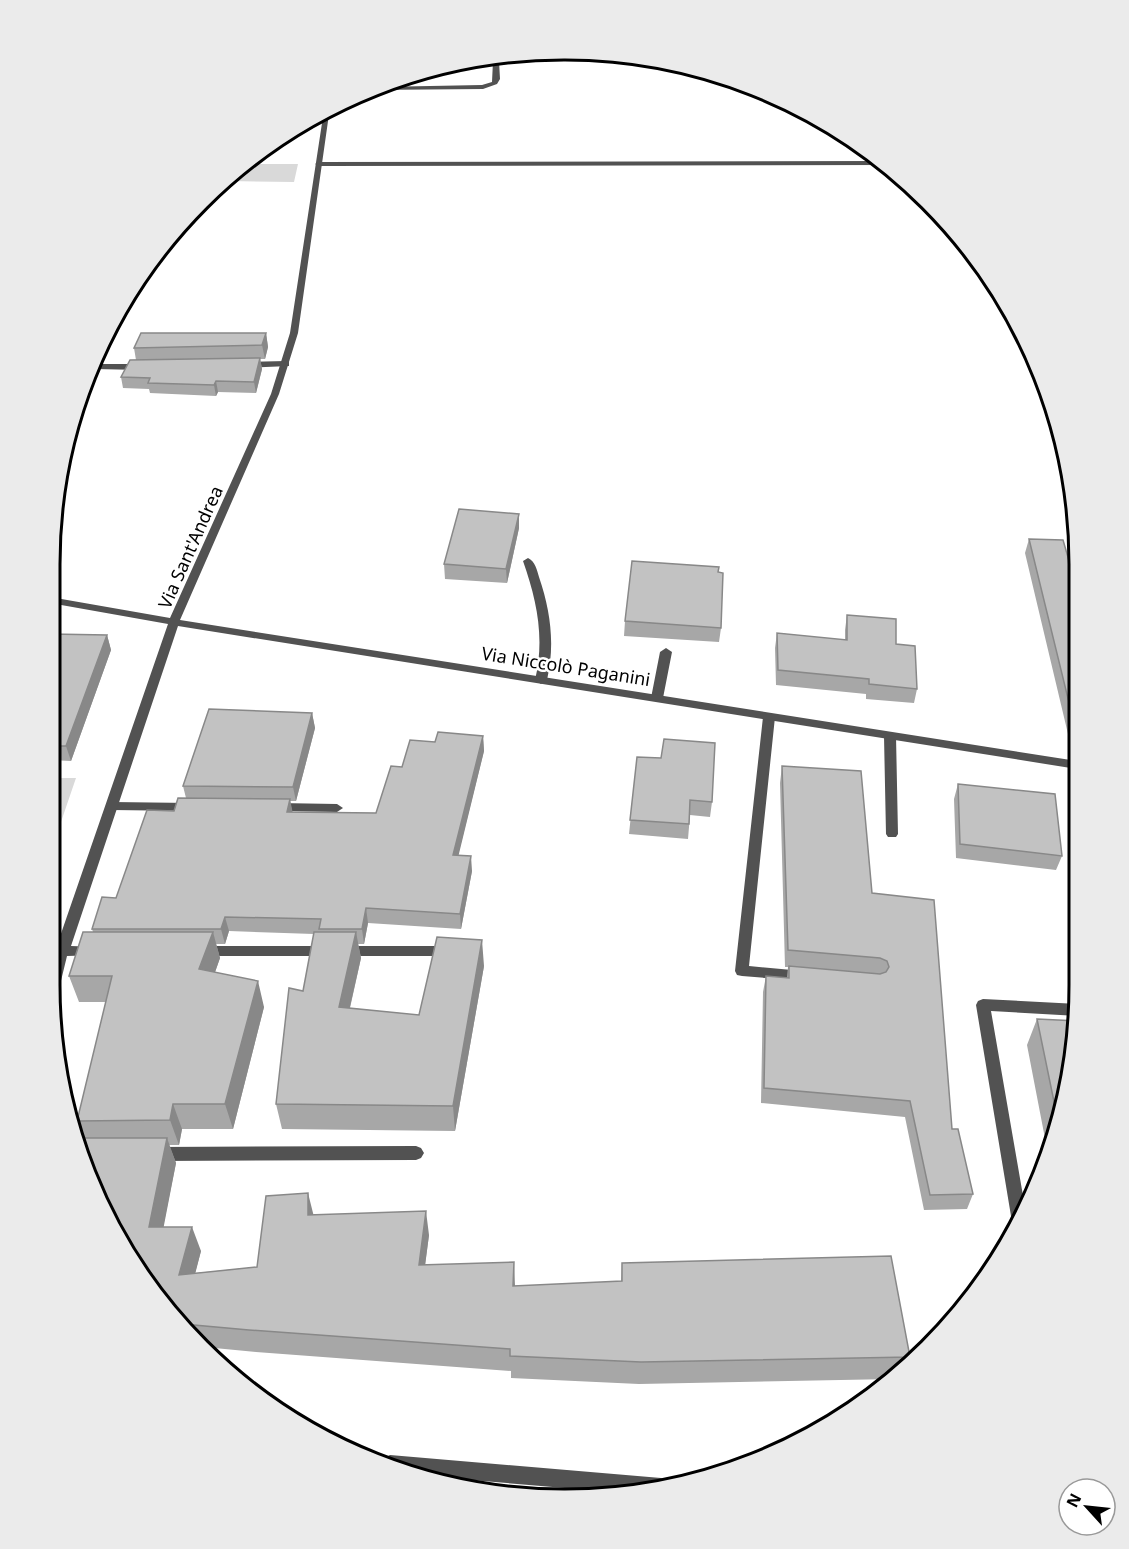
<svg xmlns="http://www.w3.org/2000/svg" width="1129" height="1549" font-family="'Noto Sans',sans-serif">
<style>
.green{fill:#d9d9d9}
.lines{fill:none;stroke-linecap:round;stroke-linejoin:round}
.service{fill:#525252;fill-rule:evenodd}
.minor{fill:#525252;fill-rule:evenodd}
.tertiary{fill:#525252;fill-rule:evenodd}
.wall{fill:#a7a7a7}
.shaded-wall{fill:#888}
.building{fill:#c2c2c2;stroke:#888;stroke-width:1.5}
.labels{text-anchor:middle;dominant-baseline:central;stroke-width:5;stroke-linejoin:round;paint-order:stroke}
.street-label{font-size:18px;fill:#000;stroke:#fff}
.rim{fill:none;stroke:#000;stroke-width:3}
</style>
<rect width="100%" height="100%" fill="#fff"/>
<path class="green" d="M 243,164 L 298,164 L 294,182 L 228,181 Z
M 50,778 L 76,778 L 50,854 Z"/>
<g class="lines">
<path class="service" d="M 496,59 L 499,61 L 500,79 L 497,84 L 483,89 L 370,90 L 378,87 L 482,85 L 492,82 L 493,61 Z
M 881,161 L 887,165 L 319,166 L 315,164 L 319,162 Z
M 286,361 L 289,362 L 289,366 L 245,368 L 241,365 L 245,362 Z
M 97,364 L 141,364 L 145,367 L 141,370 L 95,369 Z
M 528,558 C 535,561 537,570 539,577 C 551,612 555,645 547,680 L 541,684 L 535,680 C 545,638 537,601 523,561 Z
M 666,648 L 672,652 L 663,698 L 657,702 L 651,698 L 660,652 Z
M 769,713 L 775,717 L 749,966 L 803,971 L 808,972 L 810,976 L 808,980 L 803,981 L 742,976 L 737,975 L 735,971 L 763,717 Z
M 890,732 L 896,736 L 898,834 L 896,837 L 888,837 L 886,834 L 884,736 Z
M 112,802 L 191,803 L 197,807 L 191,811 L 112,810 L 106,806 Z
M 278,803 L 337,804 L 343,808 L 337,812 L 278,811 L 272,807 Z
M 983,999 L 1078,1004 L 1078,1016 L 991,1011 L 1026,1213 L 1016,1228 L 1012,1222 L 976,1005 L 978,1001 Z
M 416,1146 L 421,1148 L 424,1153 L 421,1158 L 416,1160 L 156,1161 L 151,1159 L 148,1154 L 151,1149 L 156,1147 Z"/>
<path class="minor" d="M 330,107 L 298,333 L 279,394 L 180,620 L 1077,761 L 1077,769 L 178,626 L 71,946 L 99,947 L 101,951 L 99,955 L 67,956 L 58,993 L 56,997 L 51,998 L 50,973 L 55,951 L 168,624 L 50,603 L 50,597 L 170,618 L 271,394 L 290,333 L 324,110 Z
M 201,946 L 325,946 L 330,947 L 332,951 L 330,955 L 325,956 L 201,956 L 196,955 L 194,951 L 196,947 Z
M 345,946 L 446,946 L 451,947 L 453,951 L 451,955 L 446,956 L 345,956 L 340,955 L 338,951 L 340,947 Z"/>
<path class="tertiary" d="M 390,1455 L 661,1478 L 667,1481 L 669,1485 L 636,1494 L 423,1476 L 382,1462 L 384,1458 Z"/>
</g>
<path class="wall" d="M 266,333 L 268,347 L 265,359 L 260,359 L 262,369 L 256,393 L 218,392 L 216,396 L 150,393 L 149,389 L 123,388 L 121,377 L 136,360 L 134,348 Z
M 519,514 L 519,528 L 507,583 L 445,579 L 444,564 Z
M 1029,539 L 1070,564 L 1075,564 L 1077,735 L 1068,734 L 1025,553 Z
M 718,572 L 721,628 L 719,642 L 624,636 L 625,621 Z
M 847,615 L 896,644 L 917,689 L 914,703 L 866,699 L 866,694 L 776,685 L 775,648 L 777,633 L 845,640 L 845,630 Z
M 50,634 L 107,635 L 111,650 L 71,761 L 50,760 Z
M 312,713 L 315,728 L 296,801 L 290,801 L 292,812 L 376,813 L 402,767 L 435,742 L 483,736 L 484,751 L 458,855 L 472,871 L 461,929 L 368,923 L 364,944 L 358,944 L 361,958 L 350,1008 L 419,1015 L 484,966 L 455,1131 L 282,1129 L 276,1104 L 303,991 L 314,934 L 229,931 L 225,944 L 216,944 L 220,958 L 215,972 L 264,1007 L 233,1129 L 182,1129 L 179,1145 L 169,1145 L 176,1163 L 163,1227 L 201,1251 L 195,1273 L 257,1267 L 313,1215 L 429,1235 L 425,1265 L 515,1286 L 621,1282 L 622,1263 L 910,1357 L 906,1367 L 893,1379 L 639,1384 L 511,1378 L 511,1371 L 256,1352 L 204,1347 L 136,1270 L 77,1121 L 106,1002 L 79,1002 L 69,976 L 93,932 L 92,929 L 116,898 L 174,811 L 186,798 L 183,786 Z
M 637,757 L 712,802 L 710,817 L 690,815 L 688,839 L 629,834 Z
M 782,766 L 872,893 L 952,1129 L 973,1194 L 967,1209 L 924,1210 L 905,1117 L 761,1103 L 763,992 L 766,976 L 787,978 L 788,967 L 785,967 L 780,783 Z
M 958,784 L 1062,856 L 1056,870 L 956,858 L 954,799 Z
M 1037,1019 L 1062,1118 L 1048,1154 L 1027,1045 Z"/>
<path class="shaded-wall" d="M 266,333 L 268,347 L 265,359 L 262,345 Z
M 260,358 L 262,369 L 256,393 L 254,382 Z
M 216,381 L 218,392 L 216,396 L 214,385 Z
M 519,514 L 519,528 L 507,583 L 506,569 Z
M 107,635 L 111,650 L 71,761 L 66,746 Z
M 312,713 L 315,728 L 296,801 L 293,787 Z
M 483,736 L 484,751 L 455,870 L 453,855 Z
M 290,799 L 293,814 L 287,812 Z
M 471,856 L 472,871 L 461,929 L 460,914 Z
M 366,908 L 368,923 L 364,944 L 362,929 Z
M 225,917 L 229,931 L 225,944 L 221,929 Z
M 213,932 L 220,958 L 207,995 L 199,969 Z
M 356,932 L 361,958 L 344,1033 L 339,1007 Z
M 482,940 L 484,966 L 455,1131 L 453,1106 Z
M 258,981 L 264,1007 L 233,1129 L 225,1104 Z
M 173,1104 L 182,1129 L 179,1145 L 170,1120 Z
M 167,1138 L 176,1163 L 159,1251 L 149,1227 Z
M 308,1193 L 314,1217 L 308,1215 Z
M 426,1211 L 429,1235 L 422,1289 L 419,1265 Z
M 192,1227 L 201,1251 L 189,1298 L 179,1275 Z
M 514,1262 L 515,1286 L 513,1286 Z"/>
<path class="building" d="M 141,333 L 266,333 L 262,345 L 134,348 Z
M 260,358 L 254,382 L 216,381 L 214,385 L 148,383 L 150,378 L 121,377 L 130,360 Z
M 459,509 L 519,514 L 506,569 L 444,564 Z
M 1029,539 L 1063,540 L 1070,564 L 1075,564 L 1076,720 L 1073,719 Z
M 632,561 L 719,567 L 718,572 L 723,573 L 721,628 L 625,621 Z
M 847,615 L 896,619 L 896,644 L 915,646 L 917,689 L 869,684 L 869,679 L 778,670 L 777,633 L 847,640 Z
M 50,634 L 107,635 L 66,746 L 50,746 Z
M 209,709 L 312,713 L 293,787 L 183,786 Z
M 438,732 L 483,736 L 453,855 L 471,856 L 460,914 L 366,908 L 362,929 L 319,929 L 321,919 L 225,917 L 221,929 L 92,929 L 102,897 L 116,898 L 147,810 L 174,811 L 178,798 L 290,799 L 287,812 L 376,813 L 391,766 L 402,767 L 410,740 L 435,742 Z
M 664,739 L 715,743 L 712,802 L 690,800 L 689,824 L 630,820 L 637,757 L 661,758 Z
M 782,766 L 861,771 L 872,893 L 934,900 L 952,1129 L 958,1129 L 973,1194 L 930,1195 L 910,1101 L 764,1088 L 766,976 L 789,978 L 789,966 L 880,974 L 886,972 L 889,967 L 887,961 L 880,958 L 788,950 Z
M 958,784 L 1055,794 L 1062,856 L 960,844 Z
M 83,932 L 213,932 L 199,969 L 258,981 L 225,1104 L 173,1104 L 170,1120 L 77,1121 L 112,976 L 69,976 Z
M 314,932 L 356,932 L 339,1007 L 419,1015 L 437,937 L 482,940 L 453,1106 L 276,1104 L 289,988 L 303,991 Z
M 1037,1019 L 1078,1021 L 1062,1118 L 1059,1126 Z
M 76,1138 L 167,1138 L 149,1227 L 192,1227 L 179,1275 L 257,1267 L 266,1196 L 308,1193 L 308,1215 L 426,1211 L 419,1265 L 514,1262 L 513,1286 L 622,1281 L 622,1263 L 891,1256 L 910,1357 L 641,1362 L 510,1356 L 510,1349 L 249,1330 L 183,1324 L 136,1270 Z"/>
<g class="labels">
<g class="street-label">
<text transform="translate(190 547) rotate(-66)">Via Sant'Andrea</text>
<text transform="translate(566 666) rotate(9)">Via Niccolò Paganini</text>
</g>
</g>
<path d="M0 0H1129V1549H0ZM564 60H565A504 504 0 0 1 1069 564V985A504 504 0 0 1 565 1489H564A504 504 0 0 1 60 985V564A504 504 0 0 1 564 60Z" fill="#ebebeb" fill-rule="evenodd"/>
<path class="rim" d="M564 60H565A504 504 0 0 1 1069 564V985A504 504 0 0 1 565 1489H564A504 504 0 0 1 60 985V564A504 504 0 0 1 564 60Z"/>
<g transform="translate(1087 1507) rotate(297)"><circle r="28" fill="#ffffff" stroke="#999999" stroke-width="1.5"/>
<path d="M0-4.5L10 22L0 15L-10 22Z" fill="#000000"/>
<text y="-9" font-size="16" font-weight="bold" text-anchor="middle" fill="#000000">N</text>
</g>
</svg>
